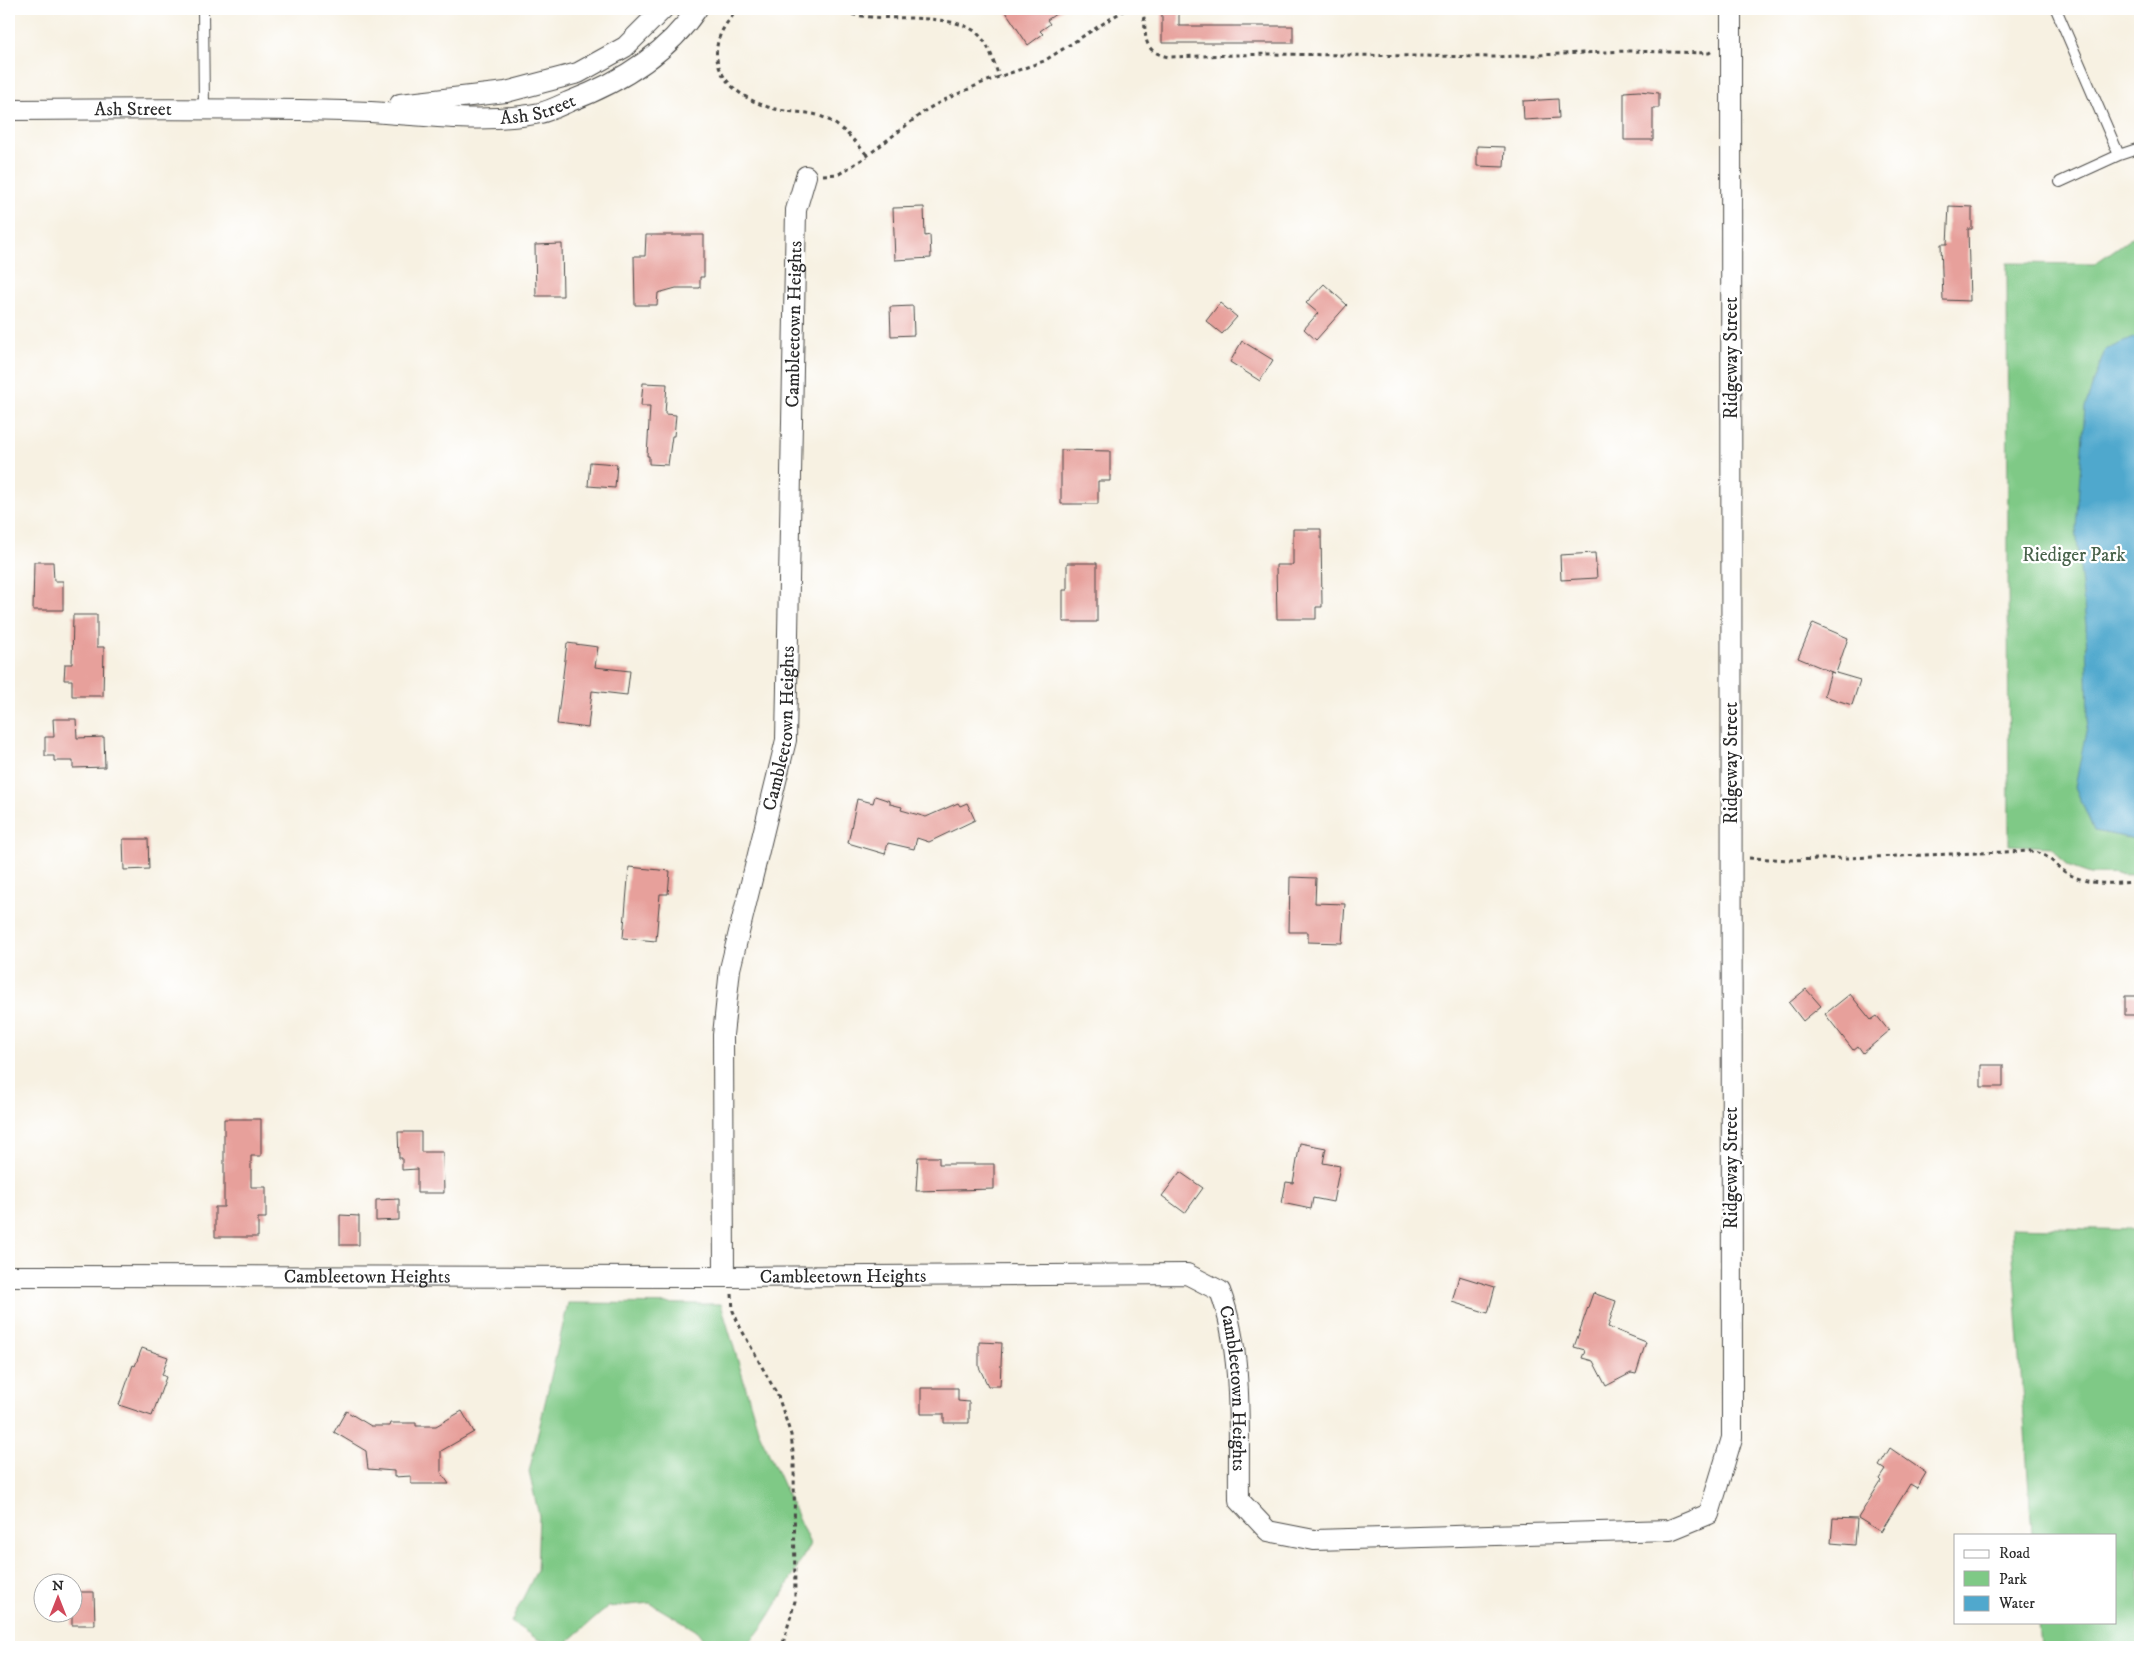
<svg xmlns="http://www.w3.org/2000/svg" width="2149" height="1656" font-family="'IM FELL DW Pica',serif">
<style>
.green{fill:#7fc986;stroke:#557a58}
.water{fill:#50a8cd;stroke:#3e6a7c}
.building{fill:#e7a09b}
.lines{fill:none;stroke-linecap:round;stroke-linejoin:round}
.lane-casing{stroke:#4a4946;stroke-width:12}
.street-casing{stroke:#4a4946;stroke-width:22}
.path{stroke:#4a4946;stroke-width:3;stroke-dasharray:4 4;stroke-linecap:butt}
.lane{stroke:#fff;stroke-width:10}
.street{stroke:#fff;stroke-width:20}
.labels{text-anchor:middle;dominant-baseline:central;stroke-width:4.5;stroke-linejoin:round;paint-order:stroke}
.street-label{font-size:19px;fill:#2b2b2b;stroke:#fff}
.park-label{font-size:19px;fill:#48624b;stroke:#fff}
</style>
<rect width="100%" height="100%" fill="#fff"/>
<filter id="ink" filterUnits="userSpaceOnUse"><feTurbulence type="fractalNoise" baseFrequency=".02" numOctaves="2"/><feDisplacementMap in="SourceGraphic" scale="10" xChannelSelector="R" yChannelSelector="G"/><feConvolveMatrix kernelMatrix="1 2 1 2 8 2 1 2 1" color-interpolation-filters="sRGB"/></filter>
<filter id="wash" filterUnits="userSpaceOnUse"><feTurbulence type="fractalNoise" baseFrequency=".0096" numOctaves="4" result="noise"/><feDisplacementMap in="SourceGraphic" scale="20" xChannelSelector="R" yChannelSelector="G"/><feGaussianBlur stdDeviation="1.12" result="paint"/><feColorMatrix in="noise" values="0 0 0 0 0 0 0 0 0 0 0 0 0 0 0 0 0 1.4 0 .05"/><feComposite in="paint" operator="in"/></filter>
<g filter="url(#wash)">
<rect width="100%" height="100%" fill="#f7f1e2"/>
<path class="green" d="M 2140,232 L 2140,875 L 2090,874 L 2067,866 L 2052,847 L 2009,845 L 2007,263 L 2094,264 Z
M 2011,1227 L 2140,1230 L 2140,1647 L 2040,1647 L 2038,1622 L 2115,1622 L 2115,1535 L 2032,1535 Z
M 568,1303 L 721,1304 L 759,1432 L 810,1544 C 800,1562 762,1636 748,1642 C 736,1647 722,1647 709,1647 L 697,1631 L 650,1603 L 608,1607 L 563,1646 L 537,1639 L 511,1622 L 537,1570 L 539,1516 L 529,1472 Z"/>
<path class="water" d="M 2140,335 L 2140,840 L 2094,831 L 2075,787 L 2088,721 L 2086,625 L 2076,529 L 2085,407 L 2105,350 Z"/>
<g id="blocks">
<path class="building" d="M 1004,9 L 1063,9 L 1047,20 L 1050,24 L 1040,31 L 1043,34 L 1028,45 Z
M 1162,9 L 1179,9 L 1179,26 L 1293,26 L 1293,43 L 1162,43 Z
M 1639,91 L 1659,93 L 1659,108 L 1653,108 L 1653,140 L 1624,140 L 1624,92 Z
M 1558,99 L 1559,118 L 1524,120 L 1523,101 Z
M 1477,146 L 1505,147 L 1504,167 L 1477,166 Z
M 1949,206 L 1972,207 L 1972,229 L 1968,229 L 1970,301 L 1943,300 L 1941,244 L 1947,244 Z
M 924,207 L 925,236 L 930,235 L 931,258 L 895,260 L 893,208 Z
M 646,235 L 704,235 L 704,277 L 700,277 L 700,288 L 676,288 L 658,293 L 657,305 L 635,305 L 634,256 L 645,256 Z
M 562,244 L 563,296 L 536,296 L 535,245 Z
M 1324,284 L 1347,305 L 1316,340 L 1304,329 L 1318,313 L 1306,303 Z
M 1220,303 L 1237,317 L 1222,334 L 1206,321 Z
M 913,306 L 914,335 L 891,336 L 890,307 Z
M 1242,341 L 1273,360 L 1260,381 L 1230,362 Z
M 643,383 L 667,384 L 665,414 L 676,415 L 674,436 L 672,436 L 668,465 L 649,464 L 649,456 L 647,456 L 650,406 L 641,406 Z
M 1061,450 L 1110,451 L 1110,481 L 1098,481 L 1098,504 L 1061,504 Z
M 590,462 L 617,464 L 615,488 L 588,486 Z
M 1293,529 L 1321,529 L 1322,607 L 1316,607 L 1316,619 L 1277,619 L 1276,565 L 1293,565 Z
M 1595,553 L 1597,578 L 1561,580 L 1560,555 Z
M 34,562 L 53,562 L 54,581 L 63,581 L 63,610 L 33,610 Z
M 1067,563 L 1097,563 L 1097,622 L 1063,622 L 1063,590 L 1067,590 Z
M 73,615 L 97,615 L 97,647 L 104,647 L 103,696 L 72,696 L 72,680 L 64,680 L 65,664 L 72,664 Z
M 1813,623 L 1848,638 L 1836,673 L 1860,680 L 1852,705 L 1824,696 L 1831,672 L 1834,673 L 1798,658 Z
M 567,643 L 598,647 L 595,667 L 630,671 L 627,695 L 592,691 L 588,728 L 557,724 Z
M 53,719 L 76,719 L 77,738 L 104,737 L 105,767 L 73,768 L 73,761 L 54,761 L 54,756 L 45,756 L 45,737 L 54,737 Z
M 875,796 L 890,801 L 890,804 L 902,807 L 901,810 L 926,817 L 958,803 L 960,806 L 967,803 L 975,820 L 929,842 L 917,838 L 914,849 L 888,843 L 885,854 L 848,843 L 857,799 L 873,803 Z
M 123,839 L 148,839 L 149,869 L 124,870 Z
M 629,867 L 670,871 L 668,894 L 660,894 L 656,941 L 623,938 Z
M 1290,877 L 1316,878 L 1315,903 L 1345,904 L 1342,943 L 1308,942 L 1308,932 L 1289,932 Z
M 1806,989 L 1821,1006 L 1803,1021 L 1789,1003 Z
M 1850,994 L 1871,1020 L 1877,1016 L 1889,1031 L 1863,1053 L 1858,1046 L 1853,1050 L 1825,1014 Z
M 2125,996 L 2140,996 L 2140,1015 L 2125,1015 Z
M 1981,1065 L 2003,1065 L 2003,1087 L 1981,1087 Z
M 224,1119 L 261,1119 L 261,1156 L 251,1156 L 251,1187 L 266,1187 L 266,1218 L 258,1218 L 258,1237 L 215,1237 L 215,1207 L 224,1207 Z
M 398,1132 L 421,1132 L 421,1152 L 443,1152 L 444,1193 L 417,1193 L 417,1169 L 402,1170 L 402,1158 L 399,1158 Z
M 1300,1143 L 1326,1148 L 1323,1163 L 1340,1166 L 1333,1202 L 1313,1198 L 1311,1209 L 1282,1203 L 1286,1182 L 1293,1183 Z
M 918,1157 L 939,1157 L 939,1164 L 994,1164 L 994,1189 L 916,1191 Z
M 1180,1172 L 1203,1188 L 1185,1213 L 1162,1196 Z
M 399,1199 L 399,1220 L 376,1221 L 376,1200 Z
M 340,1215 L 359,1216 L 359,1245 L 340,1245 Z
M 1459,1276 L 1495,1287 L 1488,1313 L 1452,1302 Z
M 1593,1293 L 1616,1301 L 1608,1327 L 1646,1342 L 1636,1374 L 1631,1373 L 1606,1386 L 1593,1361 L 1582,1358 L 1585,1350 L 1574,1347 Z
M 979,1342 L 1002,1343 L 1000,1386 L 988,1386 L 979,1367 Z
M 142,1348 L 168,1357 L 162,1375 L 166,1377 L 152,1416 L 119,1405 L 133,1365 L 135,1366 Z
M 921,1388 L 958,1388 L 958,1401 L 969,1402 L 969,1423 L 944,1423 L 944,1414 L 921,1414 Z
M 346,1411 L 371,1426 L 390,1426 L 391,1423 L 416,1423 L 416,1426 L 436,1426 L 462,1411 L 474,1432 L 441,1451 L 441,1472 L 449,1484 L 411,1484 L 411,1476 L 394,1477 L 394,1471 L 368,1469 L 366,1451 L 334,1432 Z
M 1890,1448 L 1926,1473 L 1917,1488 L 1910,1484 L 1881,1532 L 1858,1518 L 1881,1481 L 1879,1479 L 1885,1470 L 1879,1466 Z
M 1833,1518 L 1857,1519 L 1855,1545 L 1831,1543 Z
M 72,1592 L 94,1592 L 95,1625 L 72,1625 Z"/>
</g>
</g>
<g filter="url(#ink)">
<use href="#blocks" fill-opacity="0" stroke="#4a4946" stroke-width="1"/>
<g class="lines">
<g class="lane-casing">
<path id="lane" d="M 203,9 L 204,109
M 2056,9 L 2119,155 L 2140,148
M 2060,182 L 2119,155"/>
</g>
<g class="street-casing">
<g id="street">
<path d="M 400,104 L 506,92 L 578,73 L 625,47 L 663,9"/>
<path id="s1" d="M 9,110 C 121,109 232,108 344,111 C 409,112 476,126 540,113 C 549,111 559,106 568,102 C 619,83 666,55 697,9"/>
<path id="s2" d="M 9,1276 L 724,1277 L 723,1035 L 730,969 L 786,740 L 796,210 L 806,176"/>
<path id="s3" d="M 724,1277 L 1187,1274 L 1220,1291 C 1244,1354 1238,1433 1239,1500 L 1268,1531 L 1314,1540 L 1670,1530 L 1709,1514 L 1732,1438 L 1731,9"/>
</g>
</g>
<path class="path" d="M 739,9 C 694,52 722,95 775,109 C 789,113 806,111 820,116 C 839,123 855,141 867,155
M 829,9 C 843,13 856,16 871,17 C 897,19 960,14 979,35 C 990,46 994,63 999,77
M 1142,9 C 1149,31 1137,51 1169,57 L 1270,54 L 1495,57 L 1627,51 L 1709,53 L 1712,51
M 823,175 L 839,174 L 863,159 L 926,110 L 942,101 L 982,83 L 1044,61 L 1126,9
M 1749,858 L 1793,860 L 2031,851 C 2052,855 2051,864 2067,873 C 2091,887 2114,883 2140,882
M 732,1294 L 733,1311 L 740,1327 L 778,1396 L 791,1435 L 794,1461 L 795,1601 L 782,1647"/>
<use href="#lane" class="lane"/>
<use href="#street" class="street"/>
</g>
</g>
<g class="labels">
<g class="street-label">
<text stroke="none"><textPath href="#s1" startOffset="530">Ash Street</textPath></text>
<text stroke="none"><textPath href="#s1" startOffset="124">Ash Street</textPath></text>
<text stroke="none"><textPath href="#s2" startOffset="1675">Cambleetown Heights</textPath></text>
<text transform="translate(1731 358) rotate(-90)">Ridgeway Street</text>
<text stroke="none"><textPath href="#s2" startOffset="1270">Cambleetown Heights</textPath></text>
<text transform="translate(1731 763) rotate(-90)">Ridgeway Street</text>
<text transform="translate(1731 1168) rotate(-90)">Ridgeway Street</text>
<text stroke="none"><textPath href="#s2" startOffset="358">Cambleetown Heights</textPath></text>
<text stroke="none"><textPath href="#s3" startOffset="119">Cambleetown Heights</textPath></text>
<text stroke="none"><textPath href="#s3" startOffset="599">Cambleetown Heights</textPath></text>
</g>
<g class="park-label">
<text x="2074" y="555">Riediger Park</text>
</g>
</g>
<rect width="2149" height="1656" fill="none" stroke="#fff" stroke-width="30"/>
<rect x="1954" y="1534" width="162" height="90" fill="#ffffff" stroke="#aaaaaa"/>
<rect x="1964" y="1550" width="25" height="8" fill="#ffffff" stroke="#aaaaaa"/>
<text x="1999" y="1558" font-size="15" fill="#2b2b2b">Road</text>
<rect x="1964" y="1571" width="25" height="15" fill="#7fc986" stroke="#aaaaaa"/>
<text x="1999" y="1584" font-size="15" fill="#2b2b2b">Park</text>
<rect x="1964" y="1596" width="25" height="15" fill="#50a8cd" stroke="#aaaaaa"/>
<text x="1999" y="1608" font-size="15" fill="#2b2b2b">Water</text>
<g transform="translate(58 1598)"><circle r="24" fill="#ffffff" stroke="#aaaaaa"/>
<path d="M0-4L9 19L0 12L-9 19Z" fill="#d1495b"/>
<text y="-8" font-size="14" font-weight="bold" text-anchor="middle" fill="#2b2b2b">N</text>
</g>
</svg>
